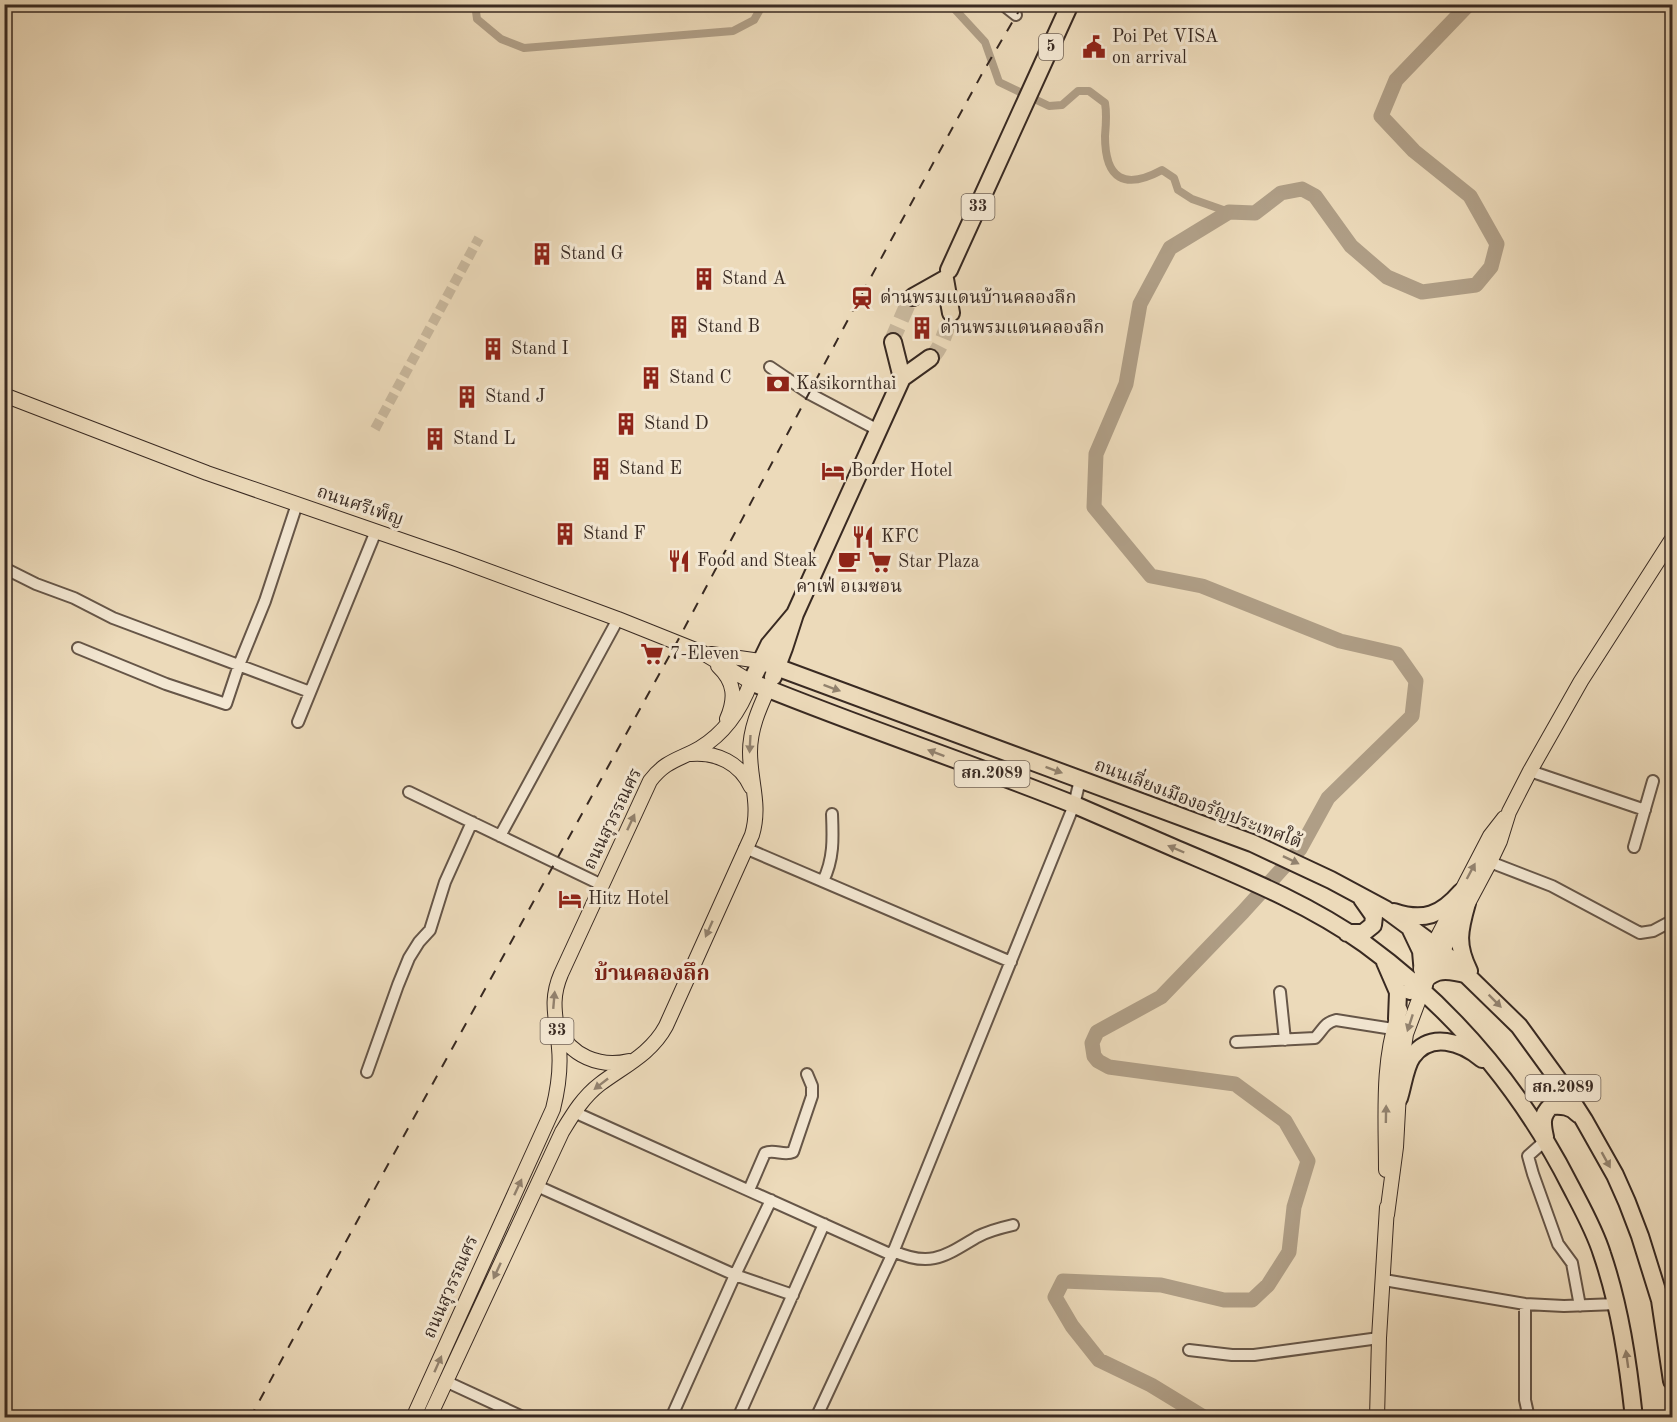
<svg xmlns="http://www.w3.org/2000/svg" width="1677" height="1422" font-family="'Old Standard TT','Noto Serif Thai',serif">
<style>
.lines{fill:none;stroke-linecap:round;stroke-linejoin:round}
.canal{stroke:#af9e86;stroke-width:8}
.river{stroke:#af9e86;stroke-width:15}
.minor-tunnel{stroke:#c8b79c;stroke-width:10;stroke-dasharray:10 5;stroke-linecap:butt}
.highway-tunnel{stroke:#c8b79c;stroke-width:16;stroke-dasharray:16 8;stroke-linecap:butt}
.minor-casing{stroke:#665648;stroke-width:14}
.major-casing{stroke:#392a22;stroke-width:16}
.highway-casing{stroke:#392a22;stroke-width:20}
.minor{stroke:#f3e7d2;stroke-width:10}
.major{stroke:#ecdaba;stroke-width:14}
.highway{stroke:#ecdaba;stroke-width:16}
.rail{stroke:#392a22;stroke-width:2;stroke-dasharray:10 10;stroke-linecap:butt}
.oneway{fill:#92826e}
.labels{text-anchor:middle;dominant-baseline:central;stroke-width:6;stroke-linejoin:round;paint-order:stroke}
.shield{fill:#f3e7d2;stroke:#716357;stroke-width:1.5}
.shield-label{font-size:16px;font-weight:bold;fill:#392a22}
.poi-label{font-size:18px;fill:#392a22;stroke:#f3e7d2;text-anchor:start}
.street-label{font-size:18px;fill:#392a22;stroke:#f3e7d2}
.quarter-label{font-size:21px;font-weight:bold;fill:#7a1f14;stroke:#f3e7d2}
</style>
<rect width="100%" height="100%" fill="#ecdaba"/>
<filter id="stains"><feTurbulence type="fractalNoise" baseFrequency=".00333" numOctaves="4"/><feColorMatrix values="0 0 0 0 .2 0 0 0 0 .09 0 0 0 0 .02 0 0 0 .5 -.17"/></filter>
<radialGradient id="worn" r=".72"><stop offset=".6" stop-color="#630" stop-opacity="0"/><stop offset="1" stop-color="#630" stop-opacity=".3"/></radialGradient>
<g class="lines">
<path class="canal" d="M 475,4 L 477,19 L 501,39 L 524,48 L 733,31 L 754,20 L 763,4
M 950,4 L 985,42 L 999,82 L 1049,106 L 1062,105 L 1078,91 L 1089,91 L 1105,103 C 1107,114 1106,124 1105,136 C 1105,180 1125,190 1162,170 L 1174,178 L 1178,190 L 1192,199 L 1229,212"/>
<path class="river" d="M 1205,1418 L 1151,1385 L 1099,1360 L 1072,1326 L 1055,1297 L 1063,1281 L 1161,1285 L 1224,1300 L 1252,1300 L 1268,1285 L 1289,1252 L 1294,1207 L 1308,1161 L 1285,1121 L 1235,1084 L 1109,1067 L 1098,1061 L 1094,1056 L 1092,1043 L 1097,1032 L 1161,997 L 1243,912 L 1300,849 L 1328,798 L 1412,716 L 1416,681 L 1397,654 L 1340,641 L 1202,586 L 1151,576 L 1094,507 L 1096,454 L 1126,384 L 1140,304 L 1170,248 L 1229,212 L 1255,213 L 1281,193 L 1302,189 L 1315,196 L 1351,246 L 1387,277 L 1422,292 L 1476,285 L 1491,267 L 1497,244 L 1470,196 L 1414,151 L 1381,116 L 1396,80 L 1469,4"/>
<path class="minor-tunnel" d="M 375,429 L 479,238"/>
<path class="highway-tunnel" d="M 893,342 L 893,338 L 910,299 L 913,297
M 930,358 C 941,351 946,329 951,316 L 951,313"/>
<g class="minor-casing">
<path id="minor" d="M 1002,4 L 1016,15
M 770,367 L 810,394 L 878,430
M 4,568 L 36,584 L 74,598 L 113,618 L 310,692
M 78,648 L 166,684 L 226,704 L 239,665 L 265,601 L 297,504
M 298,722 L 376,531
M 1530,771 L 1645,810
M 409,792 L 602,885
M 500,836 L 618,619
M 1634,847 L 1653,781
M 745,848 L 1011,962
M 1490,862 L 1552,886 L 1640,933 L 1653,931 L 1668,923
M 823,881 C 834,859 833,838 832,814
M 1280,992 L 1285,1040
M 1236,1042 L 1315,1038 C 1323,1030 1324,1023 1336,1020 L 1393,1029
M 367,1072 L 398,985 L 409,958 L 419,942 L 430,930 L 445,882 L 472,822
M 574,1112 L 892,1255
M 1546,1140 L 1528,1156 L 1533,1174 L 1558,1244 L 1572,1263 L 1580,1306
M 537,1186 L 735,1275 L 793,1295
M 749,1190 L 765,1153 C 774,1149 784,1156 793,1152 L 812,1096 L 812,1086 L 807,1074
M 893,1251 C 931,1268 945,1256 977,1237 C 988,1231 1000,1228 1013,1225
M 1384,1280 L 1525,1304 L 1564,1306 L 1617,1304
M 1660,1300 L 1672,1299
M 1525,1304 L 1525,1400 L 1529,1418
M 1189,1350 L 1232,1355 L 1254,1355 L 1379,1338
M 445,1381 L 525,1418
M 671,1418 L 735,1275 L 771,1200
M 738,1418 L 824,1224
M 816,1418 L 892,1255 L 1074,805 L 1080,780"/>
</g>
<g class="major-casing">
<path id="major" d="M 4,395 L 207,473 L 453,558 L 618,619 L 703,653 L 751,682 C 741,709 725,733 700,748 C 679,760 666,760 650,781 L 561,974 C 549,1002 557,1019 559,1048 C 561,1069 558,1089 553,1109 L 413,1418
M 711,654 L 760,661
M 718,666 C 735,682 736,698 727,719
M 691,754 C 717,752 740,763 751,787
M 1421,969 L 1490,836 L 1504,818
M 558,1028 C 570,1056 600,1068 629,1061
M 1386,1170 C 1386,1118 1381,1059 1400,1010
M 1387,1215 L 1396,1147 L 1400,1074 L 1406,1034 L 1424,986 L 1490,862 L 1500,841 L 1509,812 L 1530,771 L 1581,681 L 1672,539
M 429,1418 L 562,1132 C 573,1114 583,1097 600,1084 C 624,1066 651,1054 666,1026 L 752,835 C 761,805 750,782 750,752 C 750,729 759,709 768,689
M 1377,1418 L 1379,1338 L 1387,1207"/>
</g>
<g class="highway-casing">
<path id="highway" d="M 949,270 L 1070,4
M 913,297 L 945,279 L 951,313
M 893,342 L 902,378
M 795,614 L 769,645 L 751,682 C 858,726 968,762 1075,805 C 1108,819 1140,833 1172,847 C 1237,875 1306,902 1365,944 C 1454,1009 1521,1088 1571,1187 C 1582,1208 1595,1231 1602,1254 C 1620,1307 1628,1362 1634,1418
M 760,661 L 1252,843 L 1331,880 L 1385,909 L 1442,951 L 1519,1026 L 1559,1081 L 1584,1120 L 1615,1175 L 1627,1202 L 1640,1236 L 1660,1300 L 1672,1381
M 773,677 L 784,648 L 795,614 L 902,378 L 930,358
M 1467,903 C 1459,931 1456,945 1469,971
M 1394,912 C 1424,922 1441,915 1461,892
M 1411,930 L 1421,951 L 1424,986
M 1347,933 L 1363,933 L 1373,925 L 1374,916 L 1362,899
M 1385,962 L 1398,992 L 1397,1019
M 1410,991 C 1433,972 1437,966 1468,975
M 1399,1098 C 1403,1086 1405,1067 1412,1057 C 1430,1031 1462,1042 1482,1059
M 1545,1137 C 1542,1124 1541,1115 1551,1106 C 1562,1105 1571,1106 1578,1114"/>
</g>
<use href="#minor" class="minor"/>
<use href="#major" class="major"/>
<use href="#highway" class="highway"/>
<path class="rail" d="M 250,1418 L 385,1170 L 677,642 L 860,297 L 983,72 L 1023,4"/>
</g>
<defs><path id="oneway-solid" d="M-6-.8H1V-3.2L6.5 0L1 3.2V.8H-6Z" transform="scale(1.5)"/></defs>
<g class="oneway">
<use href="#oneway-solid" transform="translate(832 688) rotate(20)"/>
<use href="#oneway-solid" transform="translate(750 744) rotate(93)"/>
<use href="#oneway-solid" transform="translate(936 753) rotate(-159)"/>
<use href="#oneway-solid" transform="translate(1054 770) rotate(20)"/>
<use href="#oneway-solid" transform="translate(631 822) rotate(-65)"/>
<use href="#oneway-solid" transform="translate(1176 849) rotate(-157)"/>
<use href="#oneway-solid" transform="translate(1291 860) rotate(26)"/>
<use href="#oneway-solid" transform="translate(1471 871) rotate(-62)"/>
<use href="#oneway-solid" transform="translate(709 929) rotate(114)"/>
<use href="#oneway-solid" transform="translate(554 1000) rotate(-85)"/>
<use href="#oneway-solid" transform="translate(1495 1001) rotate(45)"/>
<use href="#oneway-solid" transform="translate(1410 1023) rotate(108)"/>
<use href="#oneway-solid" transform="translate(601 1084) rotate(142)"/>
<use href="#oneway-solid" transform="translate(1386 1114) rotate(-89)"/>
<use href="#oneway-solid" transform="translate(1606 1160) rotate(61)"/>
<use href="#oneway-solid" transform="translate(518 1187) rotate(-65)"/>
<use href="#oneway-solid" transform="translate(497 1271) rotate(115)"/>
<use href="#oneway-solid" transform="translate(1627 1359) rotate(-98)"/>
<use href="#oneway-solid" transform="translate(438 1364) rotate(-66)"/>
</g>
<defs>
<g id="civic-bare" transform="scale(1.8)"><path d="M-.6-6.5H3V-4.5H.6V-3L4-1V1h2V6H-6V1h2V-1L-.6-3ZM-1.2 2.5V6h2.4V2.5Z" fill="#8f2418" stroke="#f3e7d2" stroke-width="2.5" paint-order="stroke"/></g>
<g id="building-bare" transform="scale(1.8)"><path d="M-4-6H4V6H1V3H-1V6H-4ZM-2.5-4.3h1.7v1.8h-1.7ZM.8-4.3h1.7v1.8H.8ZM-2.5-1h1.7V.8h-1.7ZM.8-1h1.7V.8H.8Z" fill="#8f2418" stroke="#f3e7d2" stroke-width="2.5" paint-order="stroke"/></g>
<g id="station-bare" transform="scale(1.8)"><path d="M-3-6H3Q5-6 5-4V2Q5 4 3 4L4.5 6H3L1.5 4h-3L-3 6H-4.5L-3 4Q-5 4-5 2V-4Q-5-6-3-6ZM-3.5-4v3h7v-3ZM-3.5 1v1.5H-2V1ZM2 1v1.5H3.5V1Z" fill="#8f2418" stroke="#f3e7d2" stroke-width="2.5" paint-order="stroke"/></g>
<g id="bank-bare" transform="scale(1.8)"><path d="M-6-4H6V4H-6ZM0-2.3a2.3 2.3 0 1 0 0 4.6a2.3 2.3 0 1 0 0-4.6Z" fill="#8f2418" stroke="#f3e7d2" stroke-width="2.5" paint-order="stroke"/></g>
<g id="hotel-bare" transform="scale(1.8)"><path d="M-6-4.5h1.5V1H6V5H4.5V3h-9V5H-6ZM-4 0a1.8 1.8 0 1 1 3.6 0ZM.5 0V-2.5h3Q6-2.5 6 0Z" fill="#8f2418" stroke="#f3e7d2" stroke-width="2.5" paint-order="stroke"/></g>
<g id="restaurant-bare" transform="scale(1.8)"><path d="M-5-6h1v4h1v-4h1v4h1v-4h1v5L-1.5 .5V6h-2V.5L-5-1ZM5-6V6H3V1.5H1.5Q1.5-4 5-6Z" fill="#8f2418" stroke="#f3e7d2" stroke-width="2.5" paint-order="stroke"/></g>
<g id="cafe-bare" transform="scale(1.8)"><path d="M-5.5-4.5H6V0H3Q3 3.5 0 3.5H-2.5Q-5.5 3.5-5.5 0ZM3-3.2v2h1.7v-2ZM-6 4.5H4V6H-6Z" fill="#8f2418" stroke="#f3e7d2" stroke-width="2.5" paint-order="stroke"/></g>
<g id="supermarket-bare" transform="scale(1.8)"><path d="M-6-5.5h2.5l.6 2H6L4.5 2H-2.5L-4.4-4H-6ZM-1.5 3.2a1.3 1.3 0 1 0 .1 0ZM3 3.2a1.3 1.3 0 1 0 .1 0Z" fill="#8f2418" stroke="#f3e7d2" stroke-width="2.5" paint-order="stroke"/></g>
</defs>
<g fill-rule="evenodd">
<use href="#civic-bare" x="1094" y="47"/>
<use href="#building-bare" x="542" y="254"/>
<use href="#building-bare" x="704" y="279"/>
<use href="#station-bare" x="862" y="298"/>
<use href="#building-bare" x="679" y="327"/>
<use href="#building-bare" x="922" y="328"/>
<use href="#building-bare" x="493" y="349"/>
<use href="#building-bare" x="651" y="378"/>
<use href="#bank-bare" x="778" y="384"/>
<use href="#building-bare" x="467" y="397"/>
<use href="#building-bare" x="626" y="424"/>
<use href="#building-bare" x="435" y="439"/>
<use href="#building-bare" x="601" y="469"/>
<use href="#hotel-bare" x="833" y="471"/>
<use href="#building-bare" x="565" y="534"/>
<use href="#restaurant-bare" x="863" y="537"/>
<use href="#restaurant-bare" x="679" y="561"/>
<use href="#cafe-bare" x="849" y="561"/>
<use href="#supermarket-bare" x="880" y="562"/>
<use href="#supermarket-bare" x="652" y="654"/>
<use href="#hotel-bare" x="570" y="899"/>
</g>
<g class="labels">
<g class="shield">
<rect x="1039" y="34" width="24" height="26" rx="4.5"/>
<rect x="961.5" y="194" width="33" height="26" rx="4.5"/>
<rect x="954.5" y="761" width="75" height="26" rx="4.5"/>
<rect x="540.5" y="1018" width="33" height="26" rx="4.5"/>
<rect x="1525.5" y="1075" width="75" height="26" rx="4.5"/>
</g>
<g class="shield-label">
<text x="1051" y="47">5</text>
<text x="978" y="207">33</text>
<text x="992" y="774">สก.2089</text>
<text x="557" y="1031">33</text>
<text x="1563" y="1088">สก.2089</text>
</g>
<g class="poi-label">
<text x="1112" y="37">Poi Pet VISA<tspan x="1112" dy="21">on arrival</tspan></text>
<text x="560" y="254">Stand G</text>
<text x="722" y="279">Stand A</text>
<text x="880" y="298">ด่านพรมแดนบ้านคลองลึก</text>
<text x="697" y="327">Stand B</text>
<text x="940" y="328">ด่านพรมแดนคลองลึก</text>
<text x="511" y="349">Stand I</text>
<text x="669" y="378">Stand C</text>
<text x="796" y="384">Kasikornthai</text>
<text x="485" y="397">Stand J</text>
<text x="644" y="424">Stand D</text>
<text x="453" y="439">Stand L</text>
<text x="619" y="469">Stand E</text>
<text x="851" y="471">Border Hotel</text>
<text x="583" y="534">Stand F</text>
<text x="881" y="537">KFC</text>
<text x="697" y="561">Food and Steak</text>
<text x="898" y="562">Star Plaza</text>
<text x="849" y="587" text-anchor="middle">คาเฟ่ อเมซอน</text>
<text x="670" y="654">7-Eleven</text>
<text x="588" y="899">Hitz Hotel</text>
</g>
<g class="street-label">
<text transform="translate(360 506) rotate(19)">ถนนศรีเพ็ญ</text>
<text transform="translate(1198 804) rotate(21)">ถนนเลี่ยงเมืองอรัญประเทศใต้</text>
<text transform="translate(613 819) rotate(-64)">ถนนสุวรรณศร</text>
<text transform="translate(451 1287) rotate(-66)">ถนนสุวรรณศร</text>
</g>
<g class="quarter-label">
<text x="652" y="974">บ้านคลองลึก</text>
</g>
</g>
<rect width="1677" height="1422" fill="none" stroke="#ecdaba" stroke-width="24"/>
<rect x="6" y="6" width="1665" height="1410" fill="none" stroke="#392a22" stroke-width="3"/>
<rect x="12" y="12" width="1653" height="1398" fill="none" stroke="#392a22" stroke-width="1.5"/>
<rect width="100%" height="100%" filter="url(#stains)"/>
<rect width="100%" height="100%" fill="url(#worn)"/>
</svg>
